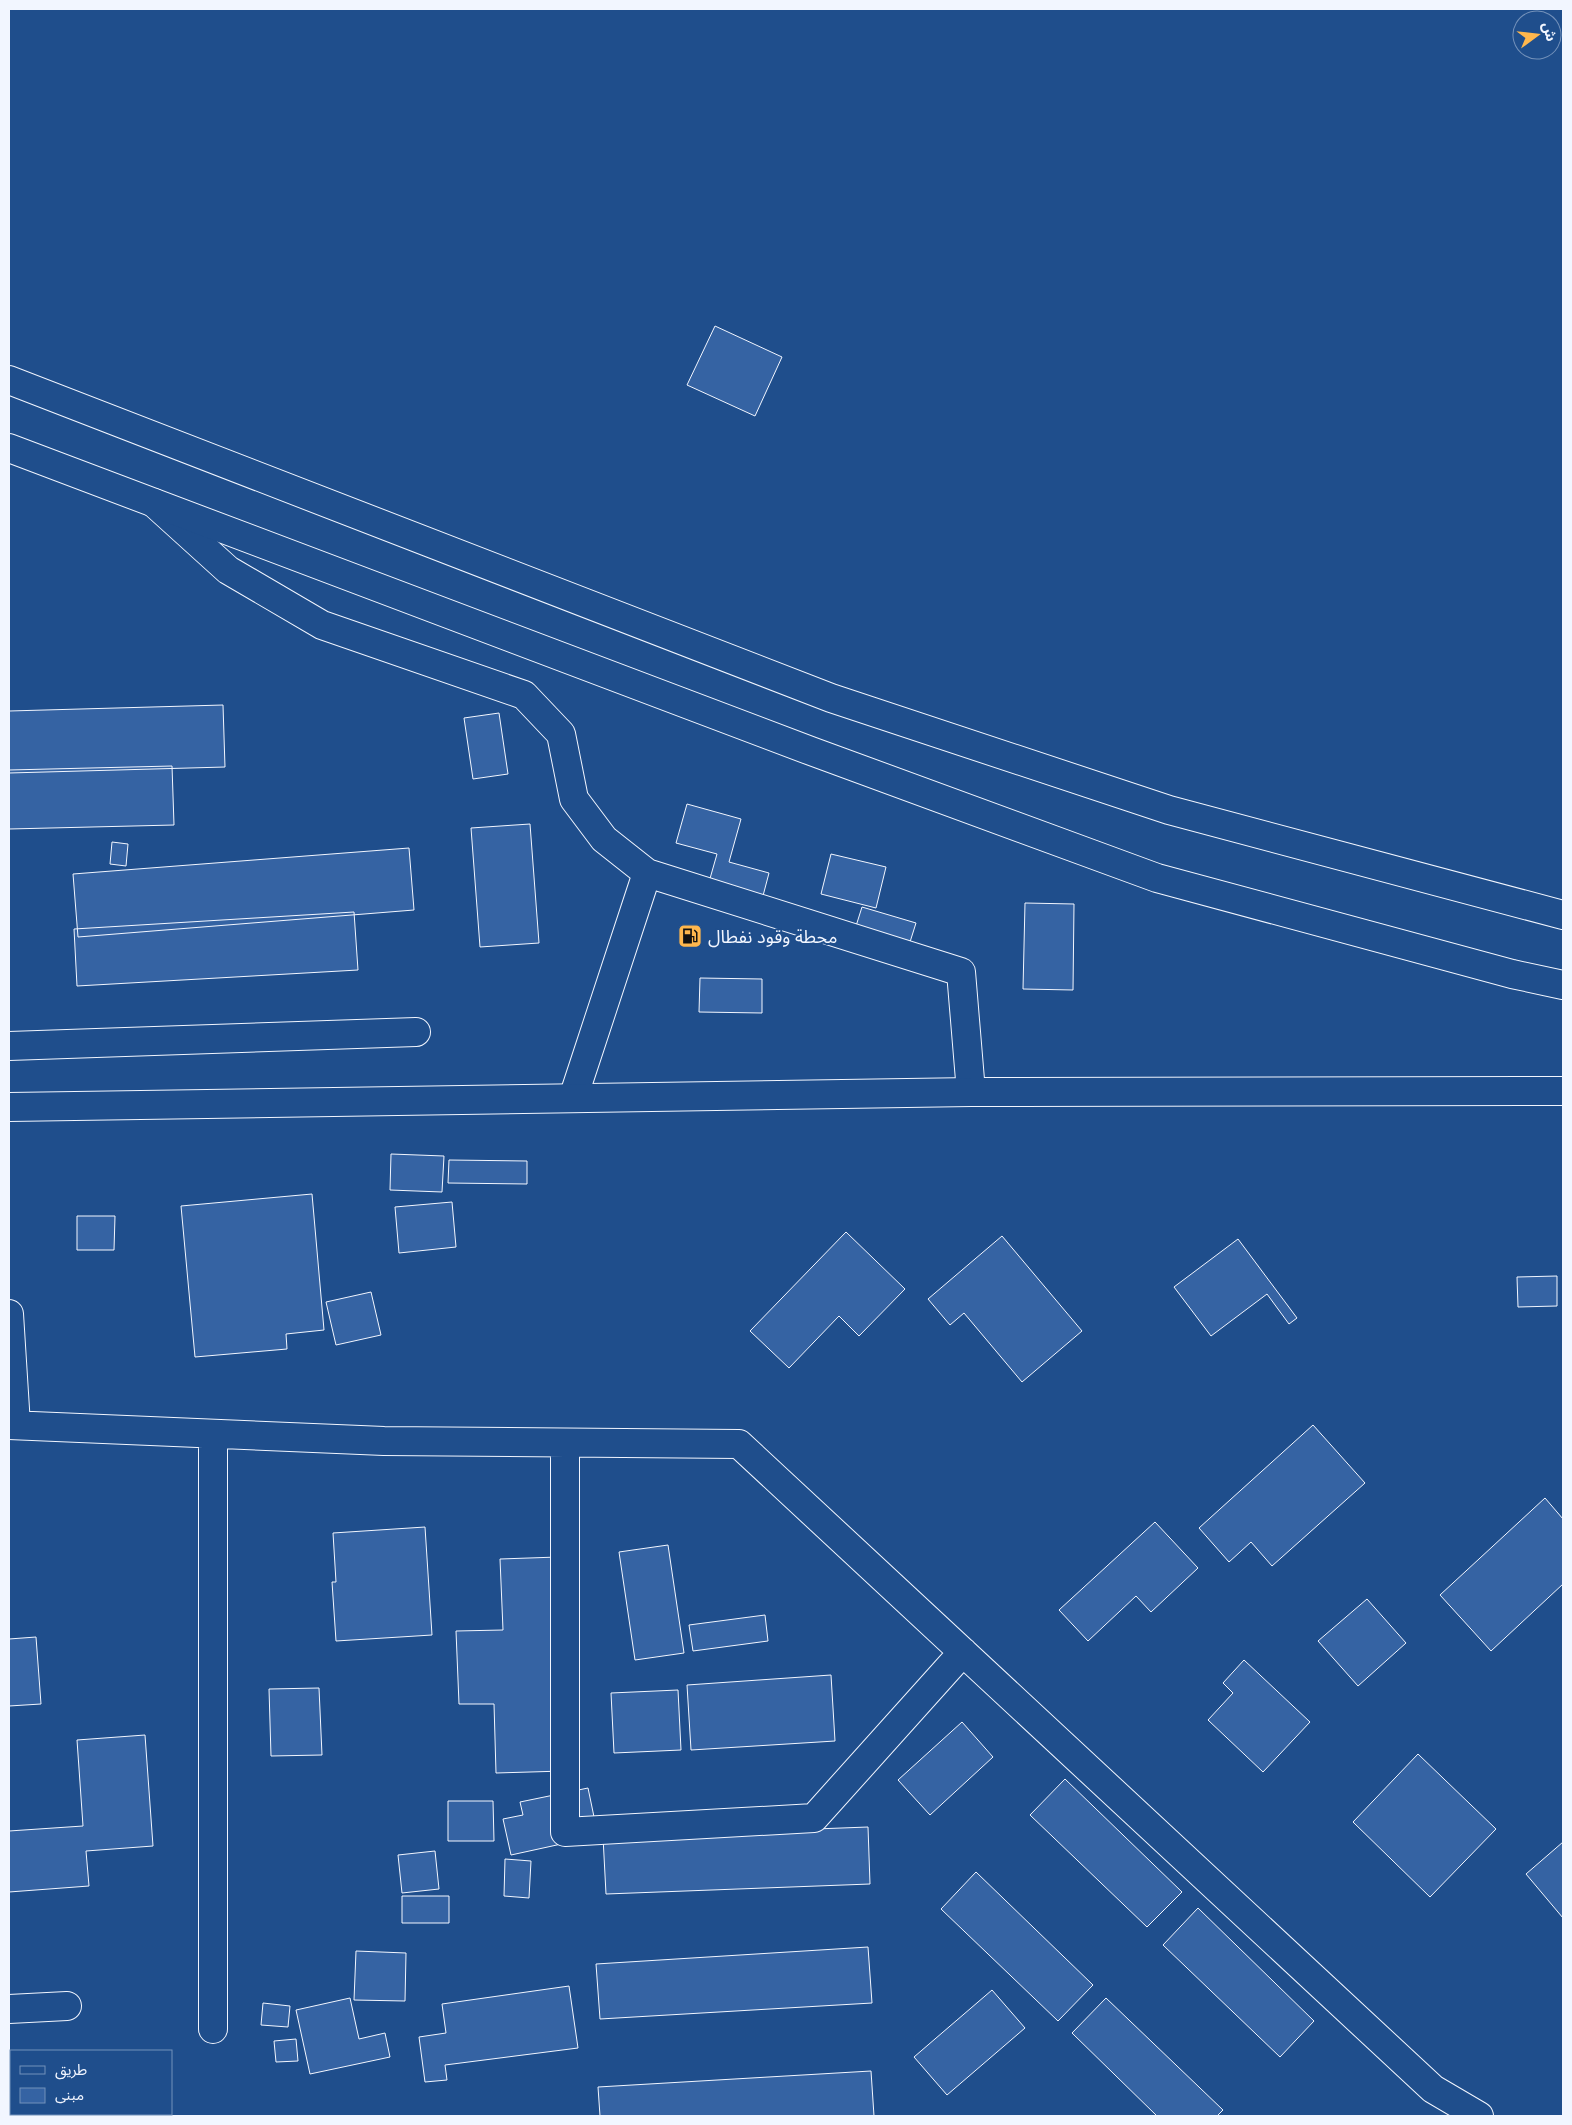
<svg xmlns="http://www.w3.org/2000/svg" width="1572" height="2125" font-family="'PT Sans','Noto Sans Arabic',sans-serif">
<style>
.building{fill:#3563a3;stroke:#f2f6ff}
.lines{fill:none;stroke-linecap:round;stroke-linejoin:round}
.minor-casing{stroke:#f2f6ff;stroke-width:30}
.major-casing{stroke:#f2f6ff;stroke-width:30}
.highway-casing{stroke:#f2f6ff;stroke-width:30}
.minor{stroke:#1f4e8c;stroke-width:28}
.major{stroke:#1f4e8c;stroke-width:28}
.highway{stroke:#1f4e8c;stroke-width:28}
.labels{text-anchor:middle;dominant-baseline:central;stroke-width:4;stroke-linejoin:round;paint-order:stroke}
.poi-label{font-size:18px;fill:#f2f6ff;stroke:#1f4e8c;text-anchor:start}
</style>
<rect width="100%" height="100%" fill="#1f4e8c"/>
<path class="building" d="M 715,326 L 782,357 L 755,416 L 687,385 Z
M 223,705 L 225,767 L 9,773 L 9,711 Z
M 499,713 L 508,774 L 473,779 L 464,718 Z
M 172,766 L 174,825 L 9,829 L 9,770 Z
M 687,804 L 741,819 L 729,862 L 769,873 L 759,911 L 705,896 L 717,854 L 676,843 Z
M 530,824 L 539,943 L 480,947 L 471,828 Z
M 112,842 L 128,844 L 126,866 L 110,864 Z
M 409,848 L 414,910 L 78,937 L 73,874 Z
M 831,854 L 886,867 L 876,908 L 821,894 Z
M 1025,903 L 1074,904 L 1073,990 L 1023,989 Z
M 862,907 L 916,923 L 904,961 L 850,945 Z
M 354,912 L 358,970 L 77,986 L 74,929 Z
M 700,978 L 762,979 L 762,1013 L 699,1012 Z
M 391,1154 L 444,1156 L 442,1192 L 390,1190 Z
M 449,1160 L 527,1161 L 527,1184 L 448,1183 Z
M 312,1194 L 324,1330 L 286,1334 L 287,1349 L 195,1357 L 181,1206 Z
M 452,1202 L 456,1247 L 399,1253 L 395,1207 Z
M 77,1216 L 115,1216 L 114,1250 L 77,1250 Z
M 846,1232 L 905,1289 L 859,1336 L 839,1316 L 789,1368 L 750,1331 Z
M 1002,1236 L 1082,1331 L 1022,1382 L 964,1313 L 950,1325 L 928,1299 Z
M 1238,1239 L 1297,1318 L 1289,1324 L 1267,1294 L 1211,1336 L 1174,1287 Z
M 1557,1276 L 1557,1306 L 1518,1307 L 1517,1277 Z
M 371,1292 L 381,1335 L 336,1345 L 326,1302 Z
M 1313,1425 L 1365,1483 L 1272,1566 L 1251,1542 L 1229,1562 L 1199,1528 Z
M 1545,1498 L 1563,1519 L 1563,1584 L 1491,1651 L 1440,1595 Z
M 1155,1522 L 1198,1568 L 1151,1612 L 1136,1596 L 1088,1641 L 1059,1610 Z
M 425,1527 L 432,1635 L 336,1641 L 332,1582 L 336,1582 L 333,1533 Z
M 668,1545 L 684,1653 L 635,1660 L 619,1552 Z
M 558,1557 L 564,1771 L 496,1773 L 494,1704 L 459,1704 L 456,1631 L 503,1630 L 500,1559 Z
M 1367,1599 L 1406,1643 L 1358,1686 L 1318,1641 Z
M 765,1615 L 768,1641 L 693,1651 L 689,1625 Z
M 36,1637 L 41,1704 L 9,1706 L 9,1639 Z
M 1244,1660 L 1310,1722 L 1263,1772 L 1208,1720 L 1233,1693 L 1223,1683 Z
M 831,1675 L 835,1741 L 691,1750 L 687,1685 Z
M 319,1688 L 322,1755 L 271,1756 L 269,1689 Z
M 678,1690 L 681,1750 L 614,1753 L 611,1693 Z
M 962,1722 L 993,1757 L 930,1815 L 898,1780 Z
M 145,1735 L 153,1846 L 86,1851 L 89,1886 L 9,1892 L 9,1831 L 83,1826 L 77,1740 Z
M 1418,1754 L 1496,1829 L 1430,1897 L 1353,1822 Z
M 1065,1779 L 1182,1892 L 1147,1927 L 1030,1815 Z
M 588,1788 L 598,1836 L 511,1855 L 503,1819 L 523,1815 L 520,1802 Z
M 448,1801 L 493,1801 L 494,1841 L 448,1841 Z
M 868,1827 L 870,1884 L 606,1894 L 603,1837 Z
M 1563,1842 L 1563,1918 L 1526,1874 Z
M 435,1851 L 439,1889 L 402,1893 L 398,1855 Z
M 505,1859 L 531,1861 L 529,1898 L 504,1896 Z
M 976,1872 L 1093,1985 L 1058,2021 L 941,1909 Z
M 402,1896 L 449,1896 L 449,1923 L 402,1923 Z
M 1198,1908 L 1314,2021 L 1280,2057 L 1163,1945 Z
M 868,1947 L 872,2003 L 600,2019 L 596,1964 Z
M 356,1951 L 406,1953 L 405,2001 L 354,2000 Z
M 569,1986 L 578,2048 L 445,2065 L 447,2080 L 425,2082 L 419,2037 L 446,2033 L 442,2004 Z
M 992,1990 L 1025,2028 L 947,2095 L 914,2057 Z
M 350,1998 L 359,2039 L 385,2033 L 390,2057 L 310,2074 L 296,2010 Z
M 1106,1998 L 1223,2110 L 1217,2116 L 1157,2116 L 1072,2033 Z
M 263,2003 L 290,2006 L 288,2027 L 261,2025 Z
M 296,2039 L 298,2061 L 276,2062 L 274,2041 Z
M 871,2071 L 874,2116 L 600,2116 L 598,2087 Z"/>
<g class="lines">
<g class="minor-casing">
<path id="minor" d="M 154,503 L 228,570 L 322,625 L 524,695 L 561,734 L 574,799 L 604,839 L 647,873 L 961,972 L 971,1092
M 9,1046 L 416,1032
M 573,1098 L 647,873
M 9,1314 L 16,1425
M 9,1425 L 384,1441 L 739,1444 L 1433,2089 L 1479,2116
M 213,1434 L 213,2029
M 565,1443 L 565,1832 L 814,1818 L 963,1652
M 9,2009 L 67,2006"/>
</g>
<g class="major-casing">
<path id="major" d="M 9,1107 L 971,1092 L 1563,1091"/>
</g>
<g class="highway-casing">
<path id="highway" d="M 9,380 L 831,698 L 1169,810 L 1563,915
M 9,448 L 811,751 L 1157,878 L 1512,974 L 1563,985"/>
</g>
<use href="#minor" class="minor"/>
<use href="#major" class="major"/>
<use href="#highway" class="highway"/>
</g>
<defs>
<g id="fuel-square" transform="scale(1.25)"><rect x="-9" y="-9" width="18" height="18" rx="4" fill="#ffb74d" stroke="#1f4e8c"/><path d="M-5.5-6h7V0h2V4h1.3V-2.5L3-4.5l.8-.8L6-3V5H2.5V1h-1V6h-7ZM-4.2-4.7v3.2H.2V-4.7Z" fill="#111"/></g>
</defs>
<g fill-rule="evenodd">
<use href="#fuel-square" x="690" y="936"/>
</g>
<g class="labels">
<g class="poi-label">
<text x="708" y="936">محطة وقود نفطال</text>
</g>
</g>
<rect width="1572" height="2125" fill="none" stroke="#f2f6ff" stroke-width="20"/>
<rect x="10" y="2050" width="162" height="65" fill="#1f4e8c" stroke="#7391ba"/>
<rect x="20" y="2066" width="25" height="8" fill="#1f4e8c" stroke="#7391ba"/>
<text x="55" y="2075" font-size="15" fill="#f2f6ff">طريق</text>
<rect x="20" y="2088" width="25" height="15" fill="#3563a3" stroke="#7391ba"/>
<text x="55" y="2100" font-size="15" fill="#f2f6ff">مبنى</text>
<g transform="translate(1537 35) rotate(75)"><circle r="24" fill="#1f4e8c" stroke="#7391ba"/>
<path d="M0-4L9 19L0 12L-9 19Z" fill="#ffb74d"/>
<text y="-8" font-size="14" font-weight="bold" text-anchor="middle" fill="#f2f6ff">ش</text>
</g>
</svg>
